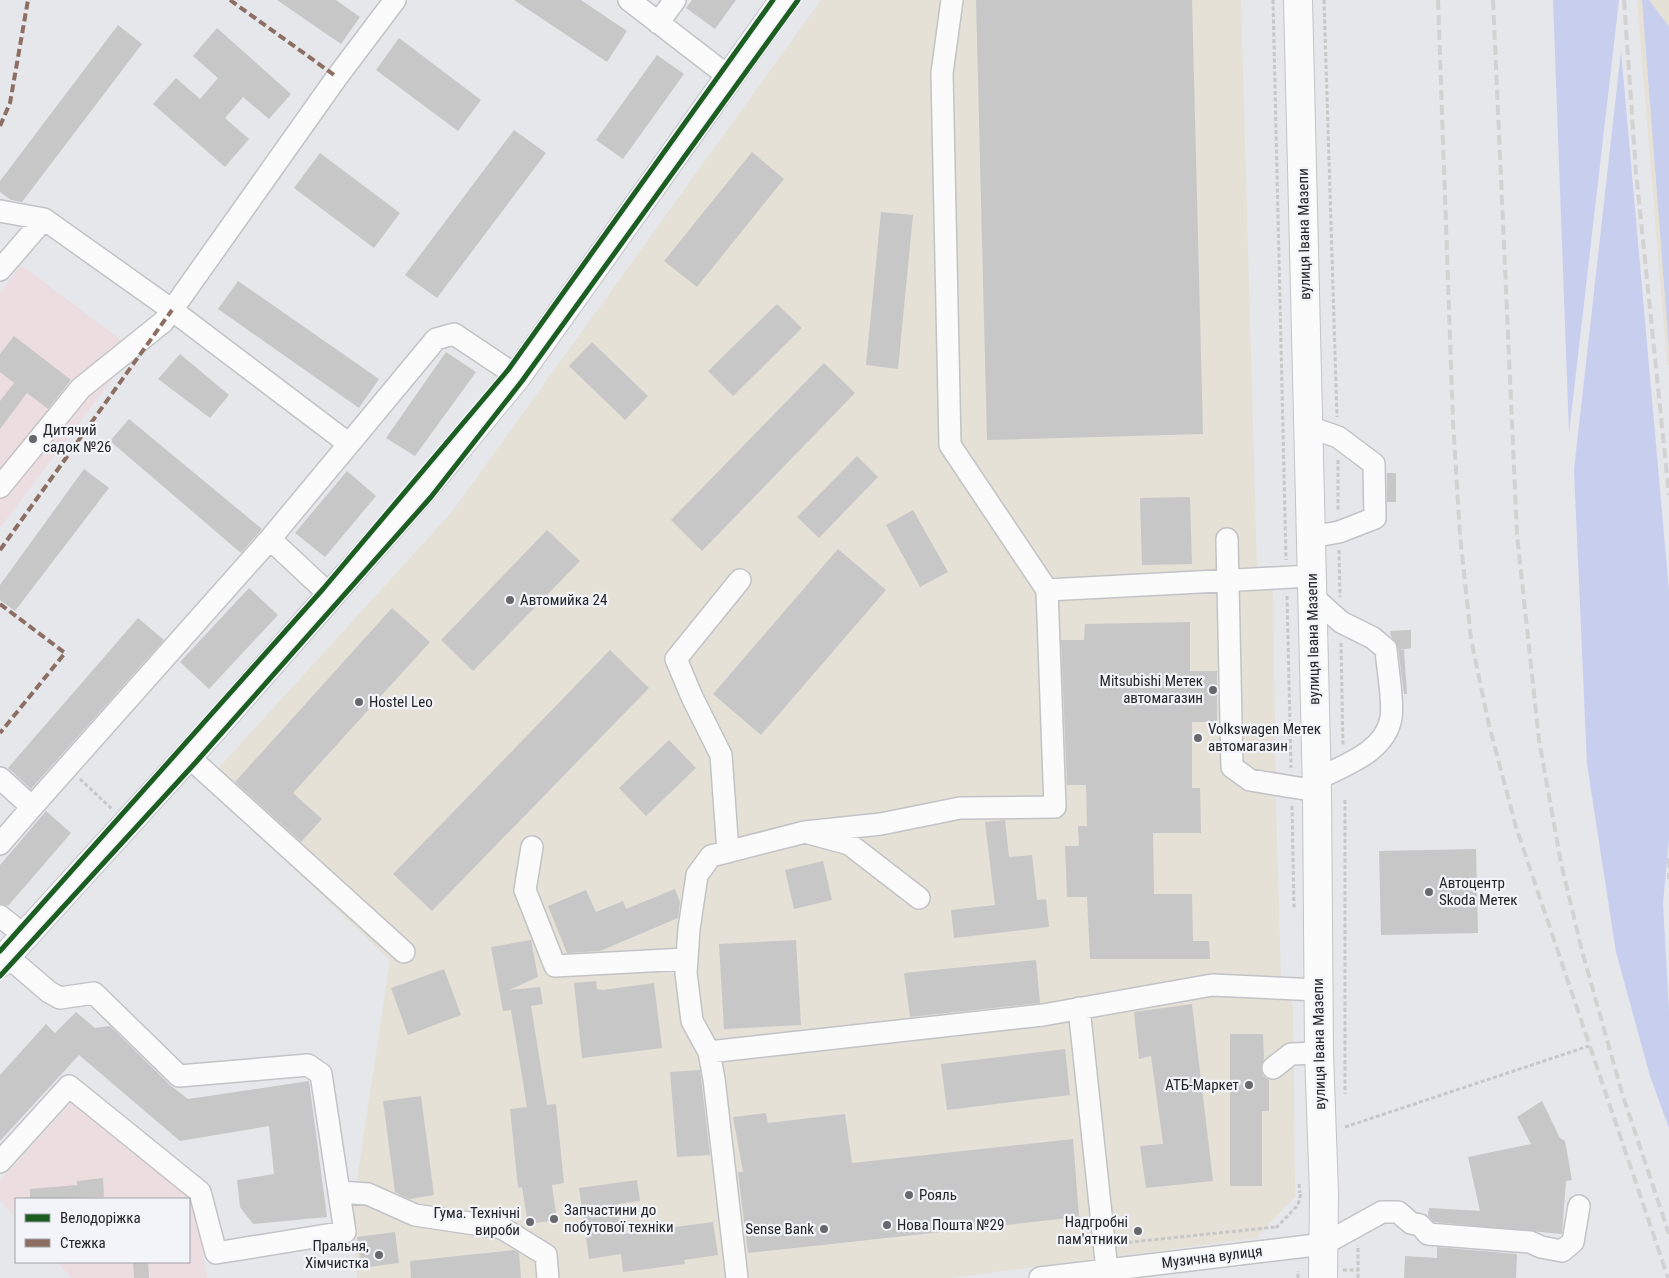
<svg xmlns="http://www.w3.org/2000/svg" width="1669" height="1278" font-family="'Roboto Condensed',sans-serif">
<style>
.industrial{fill:#e5e1d7}
.education{fill:#ecdde1}
.green{fill:#c7ceee}
.building{fill:#c7c7c8}
.lines{fill:none;stroke-linecap:round;stroke-linejoin:round}
.minor-casing{stroke:#c2c3c6;stroke-width:24}
.major-casing{stroke:#c2c3c6;stroke-width:30}
.path{stroke:#c7c7c8;stroke-width:3;stroke-dasharray:4 2.5;stroke-linecap:butt}
.minor{stroke:#fbfbfc;stroke-width:21}
.major{stroke:#fbfbfc;stroke-width:28}
.rail{stroke:#d2d2d2;stroke-width:4;stroke-dasharray:10 5;stroke-linecap:butt}
.quiet{stroke:#8d6e63;stroke-width:4;stroke-dasharray:8 4;stroke-linecap:butt}
.cycleway-casing{stroke:#f2f4fa;stroke-width:8}
.cycleway{stroke:#1b5e20;stroke-width:5}
.poi-dot{fill:#67686b;stroke:#f2f4fa;stroke-width:2}
.labels{text-anchor:middle;dominant-baseline:central;stroke-width:4.5;stroke-linejoin:round;paint-order:stroke}
.street-label{font-size:15px;fill:#232426;stroke:#f2f4fa}
.poi-label{font-size:15px;fill:#232426;stroke:#f2f4fa;text-anchor:start}
</style>
<rect width="100%" height="100%" fill="#e6e7eb"/>
<path class="industrial" d="M 821,0 L 1241,0 L 1257,568 L 1273,584 L 1276,804 L 1281,976 L 1293,1007 L 1295,1197 L 1256,1238 L 951,1278 L 357,1278 L 351,1220 L 390,960 L 204,784 L 451,513 Z
M 1637,0 L 1669,0 L 1669,365 L 1667,365 Z"/>
<path class="education" d="M 21,265 L 134,350 L 0,528 L 0,293 Z
M 72,1102 L 193,1196 L 207,1278 L 72,1278 L 57,1262 L 189,1262 L 189,1199 L 16,1199 L 16,1218 L 0,1200 L 0,1181 Z"/>
<path class="green" d="M 1553,0 L 1619,0 L 1569,433 Z
M 1642,0 L 1649,0 L 1669,27 L 1669,348 Z
M 1621,51 L 1669,591 L 1669,839 L 1663,903 L 1669,1011 L 1669,1128 L 1650,1076 L 1616,952 L 1587,764 L 1574,470 Z"/>
<path class="building" d="M 277,0 L 336,0 L 360,17 L 341,44 Z
M 514,0 L 581,0 L 627,31 L 607,62 Z
M 692,0 L 736,0 L 715,29 L 686,8 Z
M 976,0 L 1192,0 L 1203,434 L 987,440 Z
M 118,25 L 142,44 L 22,202 L 11,200 L 0,192 L 0,181 Z
M 217,28 L 291,94 L 269,119 L 243,97 L 225,118 L 249,139 L 225,167 L 153,104 L 176,78 L 200,99 L 218,78 L 193,56 Z
M 399,38 L 481,100 L 458,131 L 376,70 Z
M 657,55 L 684,74 L 623,159 L 596,140 Z
M 514,130 L 546,153 L 437,298 L 405,275 Z
M 752,152 L 784,179 L 697,287 L 664,261 Z
M 320,153 L 400,213 L 374,248 L 294,188 Z
M 881,212 L 913,215 L 898,369 L 866,365 Z
M 238,281 L 379,379 L 359,408 L 218,309 Z
M 777,304 L 802,328 L 733,396 L 708,371 Z
M 14,336 L 71,380 L 48,409 L 27,393 L 0,429 L 0,401 L 14,383 L 0,372 L 0,354 Z
M 592,342 L 648,396 L 625,420 L 569,366 Z
M 446,352 L 476,372 L 415,456 L 386,438 Z
M 180,354 L 229,395 L 210,418 L 158,379 Z
M 824,363 L 855,393 L 702,551 L 671,520 Z
M 129,419 L 262,529 L 241,553 L 110,441 Z
M 857,456 L 878,477 L 819,538 L 797,517 Z
M 84,469 L 109,488 L 15,611 L 0,600 L 0,585 Z
M 347,471 L 376,496 L 325,557 L 295,533 Z
M 1387,473 L 1396,473 L 1396,502 L 1387,502 Z
M 1190,497 L 1192,564 L 1142,565 L 1140,498 Z
M 913,510 L 948,572 L 920,587 L 886,525 Z
M 547,530 L 580,561 L 473,671 L 441,640 Z
M 838,549 L 886,590 L 761,735 L 713,694 Z
M 249,588 L 278,615 L 209,689 L 180,662 Z
M 392,608 L 430,642 L 293,793 L 322,819 L 301,842 L 235,782 Z
M 138,618 L 164,640 L 31,789 L 8,768 Z
M 1190,622 L 1190,671 L 1217,671 L 1217,722 L 1192,722 L 1192,788 L 1200,788 L 1201,833 L 1153,833 L 1154,894 L 1192,894 L 1193,941 L 1209,941 L 1210,959 L 1090,959 L 1087,897 L 1067,897 L 1065,846 L 1079,846 L 1078,826 L 1087,826 L 1086,785 L 1067,785 L 1061,640 L 1084,640 L 1085,624 Z
M 1411,630 L 1411,648 L 1400,650 L 1404,650 L 1407,694 L 1404,694 L 1398,648 L 1391,636 L 1390,631 Z
M 610,650 L 649,688 L 432,911 L 393,874 Z
M 669,740 L 696,768 L 646,816 L 619,788 Z
M 46,811 L 71,833 L 8,906 L 0,904 L 0,865 Z
M 1005,820 L 1009,857 L 1032,855 L 1037,900 L 1046,899 L 1049,927 L 954,938 L 951,910 L 995,905 L 985,822 Z
M 1476,849 L 1478,933 L 1381,935 L 1379,851 Z
M 823,861 L 832,900 L 794,909 L 785,870 Z
M 675,889 L 680,902 L 678,918 L 600,951 L 567,953 L 548,906 L 586,890 L 596,912 L 623,901 L 626,909 Z
M 531,940 L 538,977 L 509,990 L 540,987 L 543,1004 L 531,1006 L 547,1105 L 556,1104 L 564,1183 L 552,1185 L 557,1220 L 528,1224 L 522,1187 L 518,1188 L 510,1109 L 527,1107 L 511,1010 L 503,1011 L 491,947 Z
M 796,940 L 801,1025 L 724,1029 L 719,944 Z
M 1036,960 L 1040,1003 L 910,1017 L 904,973 Z
M 444,969 L 461,1015 L 408,1035 L 391,988 Z
M 596,981 L 597,989 L 603,990 L 654,983 L 662,1048 L 582,1058 L 574,983 Z
M 1192,1004 L 1213,1181 L 1146,1188 L 1140,1146 L 1163,1144 L 1151,1056 L 1139,1059 L 1134,1012 Z
M 76,1012 L 95,1028 L 110,1026 L 170,1085 L 188,1099 L 309,1081 L 327,1217 L 253,1224 L 240,1207 L 237,1180 L 274,1174 L 269,1126 L 180,1141 L 79,1055 L 0,1141 L 0,1075 L 46,1024 L 55,1033 Z
M 1230,1034 L 1263,1034 L 1264,1059 L 1261,1069 L 1263,1076 L 1269,1080 L 1269,1111 L 1262,1111 L 1262,1186 L 1230,1186 Z
M 1065,1049 L 1070,1095 L 947,1110 L 941,1064 Z
M 700,1070 L 710,1155 L 677,1157 L 670,1072 Z
M 421,1096 L 434,1195 L 409,1199 L 395,1192 L 383,1101 Z
M 1542,1101 L 1560,1138 L 1565,1141 L 1572,1180 L 1566,1181 L 1562,1234 L 1434,1222 L 1428,1216 L 1429,1208 L 1480,1211 L 1468,1157 L 1531,1144 L 1517,1117 Z
M 766,1113 L 768,1123 L 845,1114 L 852,1163 L 1073,1139 L 1079,1217 L 748,1253 L 738,1172 L 743,1172 L 733,1117 Z
M 103,1178 L 104,1197 L 30,1199 L 30,1189 L 77,1185 L 77,1181 Z
M 637,1180 L 640,1201 L 618,1204 L 622,1234 L 713,1222 L 718,1255 L 684,1260 L 685,1264 L 623,1272 L 621,1254 L 589,1259 L 579,1188 Z
M 395,1232 L 399,1263 L 361,1268 L 357,1237 Z
M 1437,1247 L 1517,1254 L 1516,1278 L 1404,1278 L 1405,1256 L 1437,1258 Z
M 514,1250 L 519,1253 L 521,1278 L 411,1278 L 410,1261 Z
M 133,1262 L 148,1262 L 149,1278 L 134,1278 Z"/>
<g class="lines">
<g class="minor-casing">
<path id="minor" d="M 629,0 L 729,77
M 952,0 L 942,73 L 950,445 L 1047,590
M 658,23 L 675,0
M 0,211 L 44,219 L 172,310 L 163,322 L 81,388 L 0,487
M 0,270 L 44,219
M 1309,427 L 1338,437 L 1374,464 L 1375,518 L 1339,532 L 1311,537
M 349,444 L 436,339 L 454,334 L 517,376
M 1227,539 L 1232,767 L 1250,780 L 1317,791
M 330,595 L 270,539 L 349,444 L 172,310 L 337,77 L 395,0
M 1312,596 L 1341,622 L 1373,638 L 1386,649 C 1387,667 1394,701 1391,718 C 1385,752 1345,765 1317,779
M 189,757 L 404,952
M 0,778 L 32,807 L 0,844
M 32,807 L 270,539
M 805,832 L 881,824 L 960,808 L 1055,807 L 1047,590 L 1312,576
M 532,847 L 525,890 L 555,966 L 686,959
M 728,852 L 721,755 L 692,697 L 676,659 L 740,580
M 0,916 L 25,936
M 1079,1008 L 1107,1270
M 709,1052 L 1043,1015 L 1212,985 L 1318,990
M 1273,1068 L 1291,1054 L 1319,1053
M 0,1162 L 69,1086 L 200,1192 L 216,1253 L 345,1232 L 321,1074 L 308,1065 L 179,1076 L 94,993 L 60,998 L 49,992 L 7,956
M 339,1192 L 368,1194 L 415,1215 L 502,1228 L 546,1255 L 548,1278
M 737,1278 L 714,1079 L 709,1052 L 692,1021 L 686,973 L 689,929 L 697,875 L 711,856 L 805,832 L 849,844 L 919,898
M 1040,1278 L 1324,1244 L 1382,1212 L 1398,1212 L 1411,1223 L 1420,1225 L 1428,1234 L 1530,1242 L 1541,1247 L 1562,1251 L 1573,1242 L 1579,1206"/>
</g>
<g class="major-casing">
<path id="major" d="M 1298,0 L 1317,791 L 1319,1053 L 1324,1193 L 1323,1278
M 0,963 L 213,729 L 423,490 L 517,376 L 784,0"/>
</g>
<path class="path" d="M 1273,0 L 1286,560
M 1324,0 L 1337,417
M 1338,460 L 1338,512
M 1339,550 L 1340,597
M 1287,596 L 1291,768
M 1341,643 L 1343,747
M 80,779 L 112,809
M 1345,800 L 1345,1094
M 1292,806 L 1294,908
M 1345,1127 L 1589,1046
M 1299,1184 L 1300,1193
M 1276,1228 L 1298,1205 L 1301,1193
M 1122,1243 L 1276,1227
M 1343,1270 L 1358,1270
M 1298,1278 L 1298,1271
M 1358,1278 L 1358,1245"/>
<use href="#minor" class="minor"/>
<use href="#major" class="major"/>
<path class="rail" d="M 1438,0 L 1453,422 L 1460,535 L 1471,639 L 1489,725 L 1516,827 L 1668,1278
M 1493,0 L 1517,535 L 1539,740 L 1561,863 L 1582,951 L 1622,1093 L 1669,1234
M 1624,0 L 1636,172 L 1669,495
M 1669,858 L 1669,879"/>
<path class="quiet" d="M 230,0 L 337,77
M 0,126 L 10,103 L 28,0
M 0,550 L 172,310
M 0,604 L 65,653 L 0,733"/>
<g class="cycleway-casing">
<path id="cycleway" d="M 0,951 L 323,589 L 508,370 L 773,0
M 0,976 L 196,762 L 431,497 L 522,381 L 798,0"/>
</g>
<use href="#cycleway" class="cycleway"/>
</g>
<g class="poi-dot">
<circle cx="33" cy="439" r="5"/>
<circle cx="510" cy="600" r="5"/>
<circle cx="1213" cy="690" r="5"/>
<circle cx="359" cy="702" r="5"/>
<circle cx="1198" cy="738" r="5"/>
<circle cx="1429" cy="892" r="5"/>
<circle cx="1249" cy="1085" r="5"/>
<circle cx="909" cy="1195" r="5"/>
<circle cx="554" cy="1219" r="5"/>
<circle cx="530" cy="1222" r="5"/>
<circle cx="887" cy="1225" r="5"/>
<circle cx="824" cy="1229" r="5"/>
<circle cx="1138" cy="1231" r="5"/>
<circle cx="379" cy="1255" r="5"/>
</g>
<g class="labels">
<g class="street-label">
<text transform="translate(1304 234) rotate(-91)">вулиця Івана Мазепи</text>
<text transform="translate(1313 639) rotate(-91)">вулиця Івана Мазепи</text>
<text transform="translate(1319 1044) rotate(-91)">вулиця Івана Мазепи</text>
<text transform="translate(1212 1257) rotate(-7)">Музична вулиця</text>
</g>
<g class="poi-label">
<text x="43" y="430">Дитячий<tspan x="43" dy="17">садок №26</tspan></text>
<text x="520" y="600">Автомийка 24</text>
<text x="1203" y="681" text-anchor="end">Mitsubishi Метек<tspan x="1203" dy="17">автомагазин</tspan></text>
<text x="369" y="702">Hostel Leo</text>
<text x="1208" y="729">Volkswagen Метек<tspan x="1208" dy="17">автомагазин</tspan></text>
<text x="1439" y="883">Автоцентр<tspan x="1439" dy="17">Skoda Метек</tspan></text>
<text x="1239" y="1085" text-anchor="end">АТБ-Маркет</text>
<text x="919" y="1195">Рояль</text>
<text x="564" y="1210">Запчастини до<tspan x="564" dy="17">побутової техніки</tspan></text>
<text x="520" y="1213" text-anchor="end">Гума. Технічні<tspan x="520" dy="17">вироби</tspan></text>
<text x="1128" y="1222" text-anchor="end">Надгробні<tspan x="1128" dy="17">пам'ятники</tspan></text>
<text x="897" y="1225">Нова Пошта №29</text>
<text x="814" y="1229" text-anchor="end">Sense Bank</text>
<text x="369" y="1246" text-anchor="end">Пральня,<tspan x="369" dy="17">Хімчистка</tspan></text>
</g>
</g>
<rect x="15" y="1198" width="175" height="65" fill="#f2f4fa" stroke="#9fa1a5"/>
<rect x="25" y="1214" width="25" height="8" fill="#1b5e20" stroke="#9fa1a5"/>
<text x="60" y="1223" font-size="15" fill="#232426">Велодоріжка</text>
<rect x="25" y="1239" width="25" height="8" fill="#8d6e63" stroke="#9fa1a5"/>
<text x="60" y="1248" font-size="15" fill="#232426">Стежка</text>
</svg>
